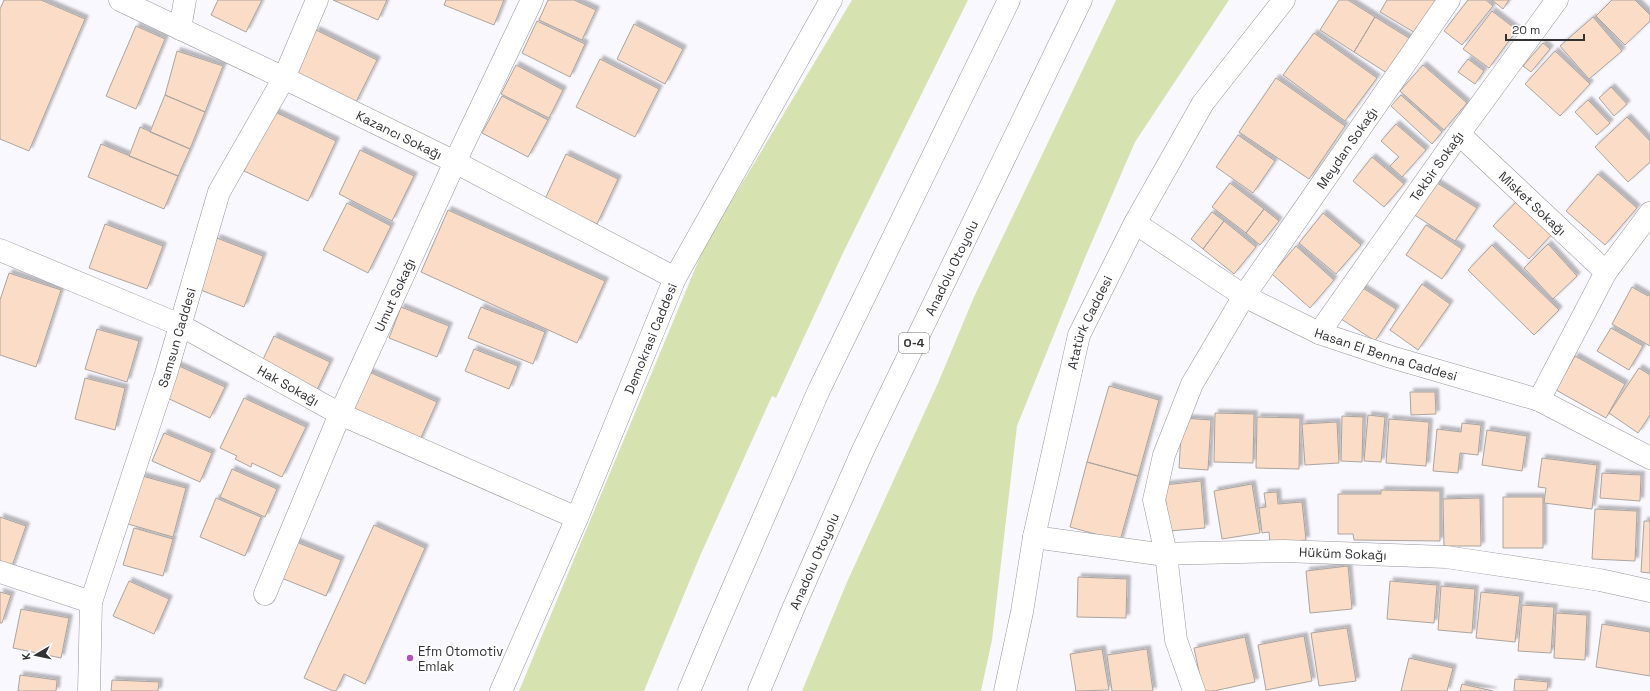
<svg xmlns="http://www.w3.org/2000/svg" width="1650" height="691" font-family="'Space Grotesk',sans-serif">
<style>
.green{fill:#d6e3b0}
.building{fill:#fadcc7;stroke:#aba49f;filter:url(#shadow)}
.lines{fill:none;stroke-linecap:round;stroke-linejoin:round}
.minor-casing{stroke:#97959d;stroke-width:23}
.highway-casing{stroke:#97959d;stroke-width:23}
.minor{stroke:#fff;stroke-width:22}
.highway{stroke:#fff;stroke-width:22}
.poi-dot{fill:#b252bb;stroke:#fff;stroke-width:1.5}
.labels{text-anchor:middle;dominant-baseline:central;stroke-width:3;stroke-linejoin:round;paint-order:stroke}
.shield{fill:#fff;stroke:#707072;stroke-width:1}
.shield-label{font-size:12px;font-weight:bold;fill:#323235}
.street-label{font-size:13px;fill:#323235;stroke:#fff}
.poi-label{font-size:13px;fill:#323235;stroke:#fff;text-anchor:start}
</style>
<defs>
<filter id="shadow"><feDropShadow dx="3.5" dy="-3.5" stdDeviation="1" flood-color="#0004"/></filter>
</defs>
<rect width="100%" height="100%" fill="#faf8ff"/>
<path class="green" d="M 852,0 L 968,0 L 843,253 L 776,398 L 772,396 L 700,556 L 644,691 L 519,691 L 705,245 Z
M 1116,0 L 1229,0 L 1135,142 L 1084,260 L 1017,426 L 992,640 L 981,691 L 802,691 L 847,582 L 938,383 L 974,297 Z"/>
<path class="building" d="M 4,0 L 41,0 L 85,19 L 29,151 L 0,139 L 0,9 Z
M 218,0 L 262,0 L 246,32 L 211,15 Z
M 333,0 L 387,0 L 378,20 Z
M 446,0 L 504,0 L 494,25 L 444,5 Z
M 548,0 L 574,0 L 596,10 L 582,40 L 539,20 Z
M 1339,0 L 1348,0 L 1375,17 L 1354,52 L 1320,30 Z
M 1387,0 L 1437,0 L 1417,34 L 1380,12 Z
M 1468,0 L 1486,0 L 1493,6 L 1462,45 L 1444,31 Z
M 1492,0 L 1509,0 L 1503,9 Z
M 1612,0 L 1635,0 L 1650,15 L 1650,21 L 1625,45 L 1596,16 Z
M 1492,11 L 1517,30 L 1489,68 L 1463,49 Z
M 1375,17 L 1412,40 L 1390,75 L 1354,52 Z
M 1593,17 L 1622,51 L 1589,79 L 1560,46 Z
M 537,21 L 585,44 L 570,77 L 522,53 Z
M 634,24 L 683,49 L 665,84 L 617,59 Z
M 136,26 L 165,39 L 136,109 L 106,96 Z
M 316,30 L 377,60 L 355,104 L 294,74 Z
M 1314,33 L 1377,78 L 1345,121 L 1283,75 Z
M 1543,43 L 1550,49 L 1531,72 L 1523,66 Z
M 177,51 L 223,66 L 205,112 L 165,95 Z
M 1555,51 L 1590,84 L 1560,116 L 1525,84 Z
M 600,59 L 659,89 L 635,137 L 576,107 Z
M 1468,59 L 1484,71 L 1475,84 L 1458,72 Z
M 516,65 L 563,90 L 549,118 L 501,94 Z
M 1423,65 L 1467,103 L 1444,130 L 1400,91 Z
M 1276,78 L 1345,126 L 1309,179 L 1239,132 Z
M 1611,87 L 1627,104 L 1614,116 L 1599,98 Z
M 165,95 L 205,112 L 190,149 L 150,132 Z
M 1401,95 L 1442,132 L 1432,144 L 1391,106 Z
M 502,96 L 548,120 L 528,157 L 482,133 Z
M 1588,100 L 1610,123 L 1597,135 L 1575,112 Z
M 273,111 L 336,141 L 308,201 L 244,171 Z
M 1627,117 L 1650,141 L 1650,162 L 1628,182 L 1595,147 Z
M 1396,124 L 1426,150 L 1402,177 L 1390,166 L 1399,157 L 1381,141 Z
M 140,127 L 190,149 L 178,176 L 129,156 Z
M 1238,135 L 1275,161 L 1253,193 L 1216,167 Z
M 101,144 L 178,176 L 164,209 L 88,177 Z
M 360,150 L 414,176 L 392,221 L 339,194 Z
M 566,154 L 618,179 L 597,224 L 545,199 Z
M 1372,157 L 1404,184 L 1384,207 L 1353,181 Z
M 1598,174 L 1637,208 L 1605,245 L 1566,211 Z
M 1434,181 L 1477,208 L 1455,241 L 1413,214 Z
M 1230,183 L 1264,209 L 1246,233 L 1212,207 Z
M 1516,202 L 1552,234 L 1529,259 L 1493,226 Z
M 347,203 L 391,226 L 368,273 L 323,250 Z
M 1264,209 L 1279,221 L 1260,245 L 1246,233 Z
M 448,210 L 605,281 L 577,343 L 421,272 Z
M 1212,212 L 1224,221 L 1203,249 L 1191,239 Z
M 1323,213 L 1361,245 L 1336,274 L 1299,243 Z
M 1224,221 L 1256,247 L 1234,274 L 1203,249 Z
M 105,224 L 163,246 L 147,289 L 89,268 Z
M 1426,225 L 1462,249 L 1442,279 L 1406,255 Z
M 217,238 L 263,256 L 244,307 L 198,289 Z
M 1548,244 L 1577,276 L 1553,299 L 1524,268 Z
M 1492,245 L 1559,310 L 1534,335 L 1468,270 Z
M 1296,246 L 1334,280 L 1310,308 L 1272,274 Z
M 9,273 L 61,290 L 36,367 L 0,355 L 0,300 Z
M 1355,283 L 1396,309 L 1375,341 L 1335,315 Z
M 1422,284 L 1450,304 L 1418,350 L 1390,330 Z
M 1632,287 L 1648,296 L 1650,293 L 1650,346 L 1612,324 Z
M 401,307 L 449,326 L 437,357 L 389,338 Z
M 481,307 L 545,332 L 533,364 L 468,338 Z
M 1611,328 L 1643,346 L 1629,370 L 1597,351 Z
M 97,329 L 139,341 L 127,382 L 85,369 Z
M 274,336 L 330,362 L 315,394 L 259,368 Z
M 474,349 L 518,366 L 509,389 L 465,371 Z
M 1575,356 L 1625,384 L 1606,418 L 1556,390 Z
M 177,365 L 225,387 L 210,418 L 163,396 Z
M 1639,368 L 1650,375 L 1650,415 L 1638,433 L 1609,413 Z
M 367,371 L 437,402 L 419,442 L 350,411 Z
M 85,378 L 125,388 L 115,430 L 75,419 Z
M 1109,386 L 1159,400 L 1138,476 L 1087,462 Z
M 1410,392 L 1435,392 L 1436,414 L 1411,415 Z
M 244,398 L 306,427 L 282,477 L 252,463 L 251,467 L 235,459 L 237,456 L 220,448 Z
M 1215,413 L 1254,414 L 1253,463 L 1214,462 Z
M 1368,415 L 1385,417 L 1381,462 L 1364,461 Z
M 1342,416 L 1363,417 L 1362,462 L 1341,461 Z
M 1257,417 L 1300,418 L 1299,469 L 1256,468 Z
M 1182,418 L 1211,420 L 1208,470 L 1179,468 Z
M 1389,419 L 1429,422 L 1426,466 L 1386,463 Z
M 1337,422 L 1339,463 L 1305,465 L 1302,424 Z
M 1462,423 L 1481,425 L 1478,455 L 1460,453 L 1458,473 L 1433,471 L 1437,429 L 1461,432 Z
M 1487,430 L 1527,436 L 1522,471 L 1482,465 Z
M 164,433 L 212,453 L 200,482 L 152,461 Z
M 1542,458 L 1597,465 L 1592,509 L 1544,503 L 1546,488 L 1538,487 Z
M 1087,462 L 1138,476 L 1120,541 L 1070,527 Z
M 232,469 L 277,489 L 265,517 L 220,497 Z
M 1602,473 L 1641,475 L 1640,501 L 1600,498 Z
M 142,476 L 186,488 L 173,537 L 128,524 Z
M 1201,481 L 1205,528 L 1169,531 L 1164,485 Z
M 1252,484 L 1260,533 L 1222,539 L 1214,491 Z
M 1381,490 L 1440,491 L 1440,541 L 1354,540 L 1353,534 L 1338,534 L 1338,494 L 1381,494 Z
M 1277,492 L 1278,504 L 1302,502 L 1306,540 L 1270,543 L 1269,532 L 1262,533 L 1259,508 L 1266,507 L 1264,493 Z
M 1503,497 L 1543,497 L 1543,548 L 1503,548 Z
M 216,498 L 261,517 L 245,556 L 200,537 Z
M 1480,498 L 1481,546 L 1444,546 L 1443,499 Z
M 1595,509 L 1637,511 L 1635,561 L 1592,559 Z
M 0,517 L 26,526 L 11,569 L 0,565 Z
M 1644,521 L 1650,521 L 1650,573 L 1641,572 Z
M 374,525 L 425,548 L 365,684 L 344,674 L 336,691 L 333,691 L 304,678 Z
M 134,528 L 173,539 L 163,576 L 123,565 Z
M 294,541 L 341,560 L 326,596 L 279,577 Z
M 1348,566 L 1352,609 L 1310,613 L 1306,571 Z
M 1078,577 L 1127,579 L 1126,618 L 1077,617 Z
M 129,581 L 169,599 L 154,634 L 113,616 Z
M 1390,581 L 1437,585 L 1434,623 L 1387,619 Z
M 1441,586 L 1475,589 L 1472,633 L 1438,630 Z
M 0,592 L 11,595 L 2,623 L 0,623 Z
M 1481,592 L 1520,596 L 1515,642 L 1476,638 Z
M 1522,605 L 1554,607 L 1551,653 L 1518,651 Z
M 21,609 L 69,618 L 61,658 L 13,648 Z
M 1556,613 L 1587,615 L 1585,660 L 1554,658 Z
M 1602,624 L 1650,632 L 1650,676 L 1596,667 Z
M 1347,628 L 1356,681 L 1319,686 L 1311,633 Z
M 1304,636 L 1312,681 L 1266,690 L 1258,645 Z
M 1245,637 L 1255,682 L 1214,691 L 1203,691 L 1194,648 Z
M 1102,649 L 1109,690 L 1076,691 L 1070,654 Z
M 1147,649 L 1153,691 L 1112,691 L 1107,655 Z
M 1409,658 L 1453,668 L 1447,691 L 1401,691 Z
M 20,675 L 57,680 L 56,691 L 18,691 Z
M 1515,679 L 1548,682 L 1547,691 L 1514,691 Z
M 112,680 L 159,682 L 158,691 L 111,691 Z
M 1462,684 L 1493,691 L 1460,691 Z"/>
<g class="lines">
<g class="minor-casing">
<g id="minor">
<path id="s1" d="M 120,0 L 284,78 L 455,162 L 675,278"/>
<path d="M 180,29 L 185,0"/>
<path id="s2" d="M 1459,134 L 1606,272"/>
<path id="s3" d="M 1135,223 L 1244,296 L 1319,333 L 1391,357 L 1539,400 L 1650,458"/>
<path id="s4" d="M 0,250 L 180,325 L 340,414 L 577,518"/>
<path id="s5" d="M 1319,333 L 1459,134 L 1557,0"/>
<path d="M 1539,400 L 1606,272 L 1650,213"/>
<path id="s6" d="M 1034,537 L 1158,554 L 1284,551 L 1446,557 L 1600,580 L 1650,591"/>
<path d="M 0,572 L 91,602"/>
<path id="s7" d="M 265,594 L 340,414 L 455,162 L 532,0"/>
<path id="s8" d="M 89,691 L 91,602 L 166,374 L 219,192 L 284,78 L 317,0"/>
<path id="s9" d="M 501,691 L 577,518 L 675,278 L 831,0"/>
<path id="s10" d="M 1005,691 L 1022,612 L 1034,537 L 1079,335 L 1135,223 L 1203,103 L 1284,0"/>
<path id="s11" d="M 1194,691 L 1176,640 L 1166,554 L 1154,500 L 1164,455 L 1192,384 L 1244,296 L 1449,0"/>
</g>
</g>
<g class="highway-casing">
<g id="highway">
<path d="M 689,691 L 716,627 L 819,390 L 1009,0"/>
<path id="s12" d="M 759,691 L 793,609 L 863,450 L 1081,0"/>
</g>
</g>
<use href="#minor" class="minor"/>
<use href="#highway" class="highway"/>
</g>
<circle class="poi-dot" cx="410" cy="658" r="4"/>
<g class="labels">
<rect class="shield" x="899" y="333" width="30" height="20" rx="3"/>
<g class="shield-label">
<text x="914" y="343">O-4</text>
</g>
<g class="street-label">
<text stroke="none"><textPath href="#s1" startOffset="310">Kazancı Sokağı</textPath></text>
<text stroke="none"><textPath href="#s11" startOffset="601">Meydan Sokağı</textPath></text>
<text stroke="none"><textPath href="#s5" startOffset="204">Tekbir Sokağı</textPath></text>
<text stroke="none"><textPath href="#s2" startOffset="101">Misket Sokağı</textPath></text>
<text stroke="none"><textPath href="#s12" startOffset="465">Anadolu Otoyolu</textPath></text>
<text stroke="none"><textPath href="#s7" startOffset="326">Umut Sokağı</textPath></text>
<text stroke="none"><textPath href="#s10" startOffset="379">Atatürk Caddesi</textPath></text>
<text stroke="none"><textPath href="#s8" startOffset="367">Samsun Caddesi</textPath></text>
<text stroke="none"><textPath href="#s9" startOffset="383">Demokrasi Caddesi</textPath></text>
<text stroke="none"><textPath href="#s3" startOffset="285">Hasan El Benna Caddesi</textPath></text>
<text stroke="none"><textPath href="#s4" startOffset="319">Hak Sokağı</textPath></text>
<text stroke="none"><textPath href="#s6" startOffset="310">Hüküm Sokağı</textPath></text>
<text stroke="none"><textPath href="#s12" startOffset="141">Anadolu Otoyolu</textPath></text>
</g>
<g class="poi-label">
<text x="418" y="651">Efm Otomotiv<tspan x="418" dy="15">Emlak</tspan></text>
</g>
</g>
<g transform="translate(36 655) rotate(261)" stroke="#ffffff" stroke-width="3" paint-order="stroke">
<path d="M0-3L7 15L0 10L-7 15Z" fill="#323235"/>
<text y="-6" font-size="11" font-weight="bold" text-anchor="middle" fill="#323235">K</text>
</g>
<path d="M1506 34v6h78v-6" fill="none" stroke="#323235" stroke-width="2"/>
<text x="1512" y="34" font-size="12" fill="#323235" stroke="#ffffff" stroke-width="3" paint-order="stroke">20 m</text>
</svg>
